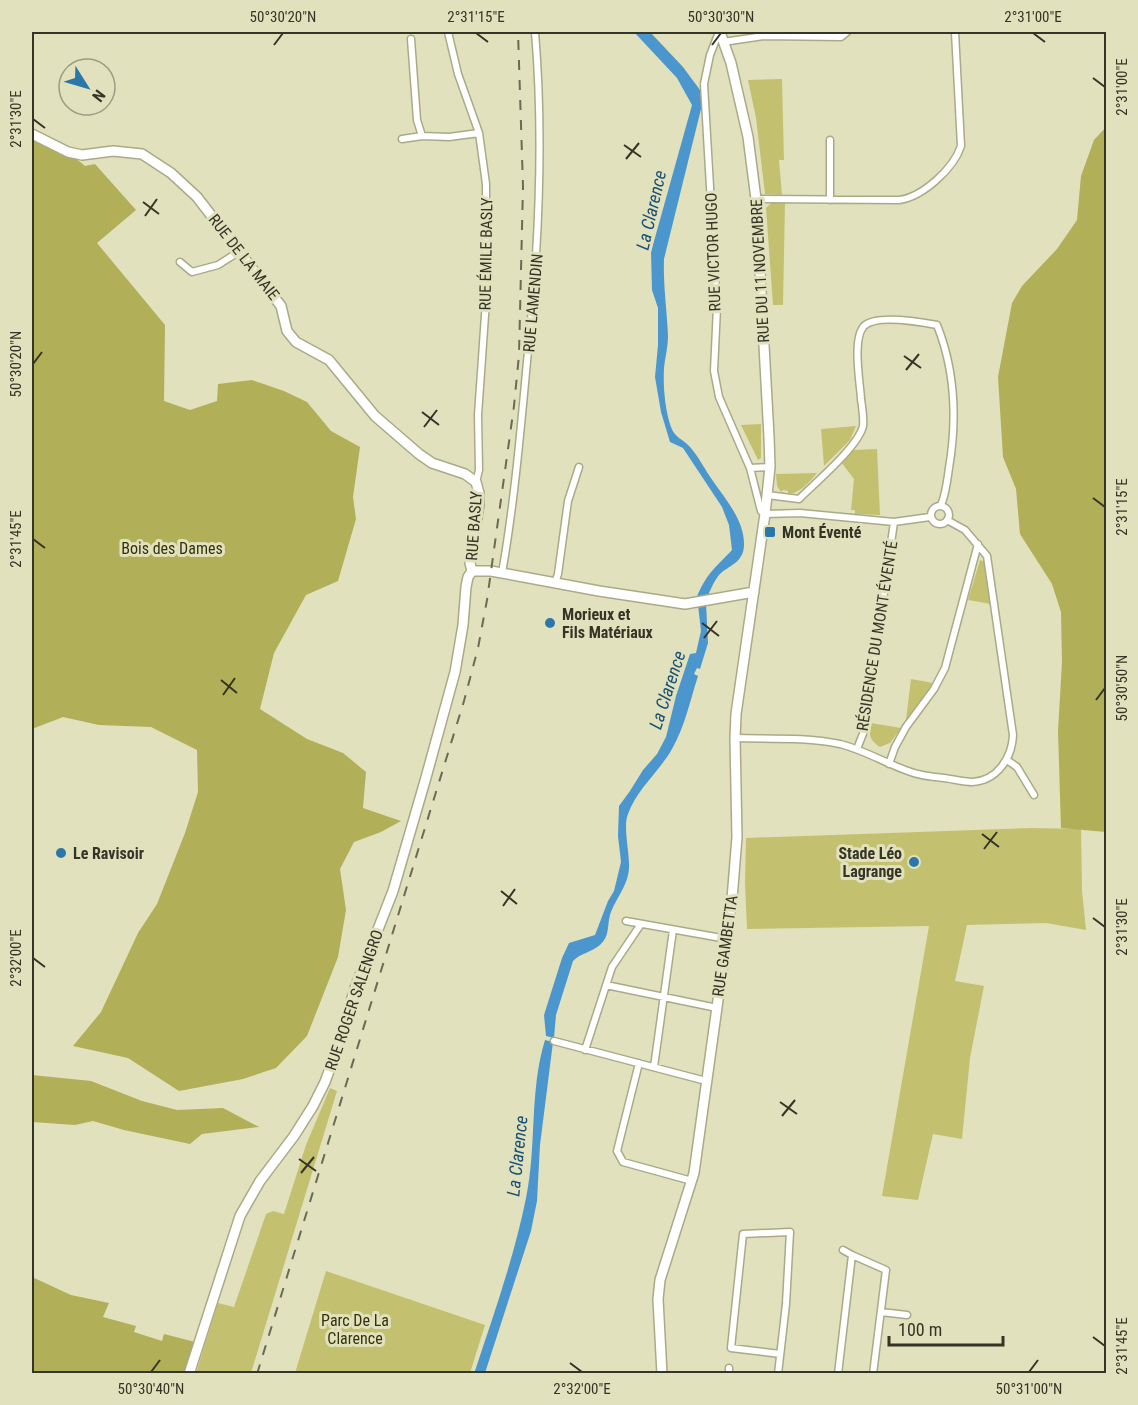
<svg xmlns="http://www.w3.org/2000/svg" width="1138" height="1405" font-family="'Roboto Condensed',sans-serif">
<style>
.green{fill:#c3c16f}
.forest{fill:#b1af57}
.water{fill:#4b97cd}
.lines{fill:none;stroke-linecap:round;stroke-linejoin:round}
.street-casing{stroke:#aa8;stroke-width:9}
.secondary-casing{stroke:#aa8;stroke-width:12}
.street{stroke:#fff;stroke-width:6}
.secondary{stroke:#fff;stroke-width:9}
.rail{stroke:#6a6a55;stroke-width:2;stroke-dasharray:10 10;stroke-linecap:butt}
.ticks{fill:none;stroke:#353527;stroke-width:2}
.poi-dot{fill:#2c77aa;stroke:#e1e1bd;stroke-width:2}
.labels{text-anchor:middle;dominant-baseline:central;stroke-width:6;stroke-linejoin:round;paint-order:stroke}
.street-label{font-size:16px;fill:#353527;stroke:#e1e1bd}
.poi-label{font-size:16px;font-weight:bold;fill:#353527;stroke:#e1e1bd;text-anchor:start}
.park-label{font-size:16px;fill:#33320b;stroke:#e1e1bd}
.water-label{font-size:18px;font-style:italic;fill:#185076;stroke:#e1e1bd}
.neatline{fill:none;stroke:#353527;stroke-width:2}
.ticks-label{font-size:15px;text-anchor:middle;fill:#353527}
</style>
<rect width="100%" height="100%" fill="#e1e1bd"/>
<path class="green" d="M 782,79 L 784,160 L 779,160 L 782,195 L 765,194 L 756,118 L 748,80 Z
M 772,202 L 785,203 L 783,305 L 773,305 L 766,208 Z
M 761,424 L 761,458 L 758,460 L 741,425 Z
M 856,426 L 850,440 L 824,466 L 821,429 Z
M 877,449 L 880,515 L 855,514 L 855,510 L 851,510 L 854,479 L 841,462 L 854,450 Z
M 817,473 C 809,482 801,493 788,494 L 788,491 L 783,490 L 781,492 L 777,486 L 776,474 Z
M 980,560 L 985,562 L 991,604 L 968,600 Z
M 911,679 L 933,683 L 906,720 Z
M 871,723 L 901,728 L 890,743 L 880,747 C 869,739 869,736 871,723 Z
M 1032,828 L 1081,829 L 1082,891 L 1086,930 L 1046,923 L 967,925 L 955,981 L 984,986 L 970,1058 L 962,1139 L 933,1134 L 918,1200 L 882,1196 L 929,926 L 747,929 L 745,883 L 746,838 Z
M 330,1088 L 337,1091 L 251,1373 L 196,1373 L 218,1303 L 234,1307 L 266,1214 L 273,1211 L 284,1214 L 306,1145 Z
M 326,1271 L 485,1325 L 470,1373 L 295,1373 Z"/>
<path class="forest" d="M 1106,127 L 1106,832 L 1061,828 L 1058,731 L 1062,662 L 1061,612 L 1052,584 L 1020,534 L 1016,489 L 1003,457 L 998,377 L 1012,303 L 1022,286 L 1057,249 L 1077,220 L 1081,176 L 1094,140 Z
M 32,134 L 68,152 L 85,166 L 95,164 L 136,210 L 97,243 L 165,325 L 164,401 L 190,410 L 217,401 L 218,384 L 252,380 L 284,391 L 307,402 L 331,431 L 360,447 L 353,497 L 356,519 L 338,581 L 306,595 L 274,653 L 260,709 L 307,739 L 343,753 L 366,772 L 363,808 L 401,821 L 381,832 L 354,842 L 340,869 L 346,910 L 338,957 L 307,1036 L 276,1068 L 243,1079 L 179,1091 L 128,1058 L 73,1046 L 101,1012 L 138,933 L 157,904 L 185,833 L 198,792 L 197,750 L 151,727 L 99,725 L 63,717 L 32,729 Z
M 32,1075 L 91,1081 L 142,1101 L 177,1110 L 223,1108 L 259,1127 L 202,1134 L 190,1144 L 124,1130 L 93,1121 L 75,1125 L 32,1122 Z
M 32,1277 L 71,1295 L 109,1303 L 103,1317 L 136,1326 L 134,1332 L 162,1341 L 164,1334 L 199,1343 L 189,1373 L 32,1373 Z"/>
<path class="water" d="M 634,32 L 650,32 L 683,67 L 700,90 L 702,105 L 664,259 C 663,285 667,310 668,336 C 668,347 665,358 664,368 C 663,387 665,410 671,427 C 675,438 683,439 690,447 C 699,457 705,470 713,481 C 726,500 745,521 744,546 C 743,563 729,565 719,575 C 714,581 711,589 708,595 L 696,599 C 706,574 714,569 732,550 L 729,525 L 722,507 L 683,448 L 670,442 L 661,412 L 655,377 L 658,345 L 658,308 L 652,290 L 651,252 L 692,105 L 677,78 Z
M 706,603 L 708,643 L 700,669 L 697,668 L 694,674 L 698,676 C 690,701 685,726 672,749 C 659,772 637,789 628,814 C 623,825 629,850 629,864 C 630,884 616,897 610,915 C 607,926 610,936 600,945 C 592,952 581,953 573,961 L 556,1015 L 554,1038 L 546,1036 L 544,1015 L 562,958 L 569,943 L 595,935 L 608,901 L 614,891 L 621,862 L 618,836 L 619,806 L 630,791 L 643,770 L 657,754 L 666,737 L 676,696 L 690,654 L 696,653 L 701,631 L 698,605 Z
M 545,1040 L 553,1042 L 540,1145 L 537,1201 L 531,1231 L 485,1373 L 474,1374 C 493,1316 514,1258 526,1198 C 537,1146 529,1092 545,1040 Z"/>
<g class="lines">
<g class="street-casing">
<path id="street" d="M 448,32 L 458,74 L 479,133 L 486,184 L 486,301 L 478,415 L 479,470 L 476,482
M 719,32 L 710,55 L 704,84 L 717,307 L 714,371 L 719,397 L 750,468 L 761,511 L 765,514 L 800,513 L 894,522 L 930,517
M 411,39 L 417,120 L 422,136
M 723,42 L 764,36 L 841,37 L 847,32
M 402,139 L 422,136 L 449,137 L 479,133
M 830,140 L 830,200
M 756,199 L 899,200 C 923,197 954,168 961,146 L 955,32
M 180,262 L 192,272 L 218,265 L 240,251
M 750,468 L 770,467
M 767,495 L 799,499
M 799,499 C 815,483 858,447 863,426 C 864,418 862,407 861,399 C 860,382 852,339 864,326 C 876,314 921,322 937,325 C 955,370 957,420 949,468 C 947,481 946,494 941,505
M931 515a9 9 0 1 1 18 0a9 9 0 1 1-18 0Z
M 502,573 C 515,499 521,425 528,351 C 539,245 544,138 535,32
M 555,583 L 558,574 L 568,501 L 579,467
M 735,738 C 769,739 806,737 840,744 C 864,750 885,763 908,771 C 920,776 932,777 944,778 C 953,779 963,782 972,782 C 997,781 1012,758 1013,735 L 987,556 L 965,530 L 947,520
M 857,749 L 864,731 L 868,707 L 894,522
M 1007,760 L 1017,767 L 1034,795
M 889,764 L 895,747 L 906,727 L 934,689 L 945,668 L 978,544
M 626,921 L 727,939
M 606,985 L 717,1008
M 554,1041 L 706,1081
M 585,1050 L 612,967 L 641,924
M 639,1063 L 617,1151 L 623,1162 L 692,1181
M 654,1067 L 673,930
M 843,1250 L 852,1255
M 881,1312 L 907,1315
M 729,1374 L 729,1368
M 778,1374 L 786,1304 L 790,1232 L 743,1234 L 731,1348 L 780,1354
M 838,1374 L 852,1255 L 886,1270 L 873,1374"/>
</g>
<g class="secondary-casing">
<path id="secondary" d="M 32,134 L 68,152 L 82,155 L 113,151 L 142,154 L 171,173 L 197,197 L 281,306 L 287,331 L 296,342 L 329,360 L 375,416 L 419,454 L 432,463 L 465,474 L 476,482 L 479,493 L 479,505 L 470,563 L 472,571
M 472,571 L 491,571 L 599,591 L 685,604 L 754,592
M 189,1374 L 240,1216 L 260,1181 L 294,1136 L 313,1106 L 325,1082 L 337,1049 L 355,988 L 393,891 L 425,781 L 455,672 L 463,625 L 466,587 L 468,577 L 472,571
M 662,1374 L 658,1299 L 660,1280 L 694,1173 L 732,899 L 737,837 L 735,738 L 736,714 L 765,514 L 770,467 L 769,437 L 756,199 L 748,137 L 731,63 L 720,32"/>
</g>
<use href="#street" class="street"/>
<use href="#secondary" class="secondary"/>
<path class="rail" d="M 257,1374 L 464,701 L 478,648 L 487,600 L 514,406 L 519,355 L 523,186 L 518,32"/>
</g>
<path class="ticks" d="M 476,33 L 488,42M 1033,33 L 1045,42M 274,45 L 283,33M 712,45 L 721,33M 1093,78 L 1105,87M 33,119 L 45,128M 624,145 L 641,157M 626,159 L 639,143M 143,202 L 159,214M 145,216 L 157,199M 904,356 L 921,368M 33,364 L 42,352M 906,370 L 919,354M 422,412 L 439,425M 424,427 L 437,410M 1093,498 L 1105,507M 33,539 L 45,548M 702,623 L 719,636M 704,638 L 717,621M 221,680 L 237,693M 223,695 L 235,678M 1096,700 L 1105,688M 982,834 L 999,847M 984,849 L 997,832M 501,891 L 517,904M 503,906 L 515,889M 1093,918 L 1105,927M 33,958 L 45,967M 780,1102 L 797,1114M 782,1116 L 795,1100M 299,1159 L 316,1171M 301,1173 L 314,1157M 1093,1337 L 1105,1346M 570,1363 L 582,1372M 151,1372 L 160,1360M 1029,1372 L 1038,1360"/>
<g class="poi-dot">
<rect x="764" y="526" width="12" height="12" rx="3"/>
<circle cx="550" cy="623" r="6"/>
<circle cx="61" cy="853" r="6"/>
<circle cx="914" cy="862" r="6"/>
</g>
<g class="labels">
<g class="street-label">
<text transform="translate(713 252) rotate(-92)">RUE VICTOR HUGO</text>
<text transform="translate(486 254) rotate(-89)">RUE ÉMILE BASLY</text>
<text transform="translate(244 257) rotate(52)">RUE DE LA MAIE</text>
<text transform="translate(760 271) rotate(-93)">RUE DU 11 NOVEMBRE</text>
<text transform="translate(533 303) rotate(-85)">RUE LAMENDIN</text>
<text transform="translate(474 526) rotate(-86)">RUE BASLY</text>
<text transform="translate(877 636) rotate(-81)">RÉSIDENCE DU MONT ÉVENTÉ</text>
<text transform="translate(725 946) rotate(-82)">RUE GAMBETTA</text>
<text transform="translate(354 1000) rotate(-71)">RUE ROGER SALENGRO</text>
</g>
<g class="poi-label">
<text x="782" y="532">Mont Éventé</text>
<text x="562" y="614">Morieux et<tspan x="562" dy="18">Fils Matériaux</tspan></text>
<text x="73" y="853">Le Ravisoir</text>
<text x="902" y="853" text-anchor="end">Stade Léo<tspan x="902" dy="18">Lagrange</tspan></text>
</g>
<g class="park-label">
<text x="172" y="548">Bois des Dames</text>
<text x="355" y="1320">Parc De La<tspan x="355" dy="18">Clarence</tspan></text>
</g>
<g class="water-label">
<text transform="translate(651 210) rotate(-77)">La Clarence</text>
<text transform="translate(667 690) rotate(-72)">La Clarence</text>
<text transform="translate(517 1156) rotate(-84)">La Clarence</text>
</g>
</g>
<rect width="1138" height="1405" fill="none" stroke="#e1e1bd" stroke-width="66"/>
<g transform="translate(87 87) rotate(127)"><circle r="28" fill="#e1e1bd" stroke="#9c9c81" stroke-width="1.5"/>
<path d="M0-4.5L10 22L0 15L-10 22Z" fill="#2c77aa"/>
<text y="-9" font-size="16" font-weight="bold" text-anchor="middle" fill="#353527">N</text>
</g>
<path d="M889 1336v9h114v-9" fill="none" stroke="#353527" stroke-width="3"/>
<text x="898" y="1336" font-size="18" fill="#353527" stroke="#e1e1bd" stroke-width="4.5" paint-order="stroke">100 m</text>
<rect x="33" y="33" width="1072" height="1339" class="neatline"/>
<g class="ticks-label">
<text x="283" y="22">50°30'20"N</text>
<text x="476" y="22">2°31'15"E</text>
<text x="721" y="22">50°30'30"N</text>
<text x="1033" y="22">2°31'00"E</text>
<text transform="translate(1122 87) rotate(-90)" y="5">2°31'00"E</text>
<text transform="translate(16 119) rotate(-90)" y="5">2°31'30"E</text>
<text transform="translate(16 364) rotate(-90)" y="5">50°30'20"N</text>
<text transform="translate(1122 507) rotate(-90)" y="5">2°31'15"E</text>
<text transform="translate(16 539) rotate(-90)" y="5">2°31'45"E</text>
<text transform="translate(1122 688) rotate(-90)" y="5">50°30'50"N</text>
<text transform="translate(1122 927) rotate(-90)" y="5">2°31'30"E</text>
<text transform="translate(16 958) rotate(-90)" y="5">2°32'00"E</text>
<text transform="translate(1122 1346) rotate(-90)" y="5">2°31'45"E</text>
<text x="151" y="1394">50°30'40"N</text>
<text x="582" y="1394">2°32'00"E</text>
<text x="1029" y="1394">50°31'00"N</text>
</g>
</svg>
